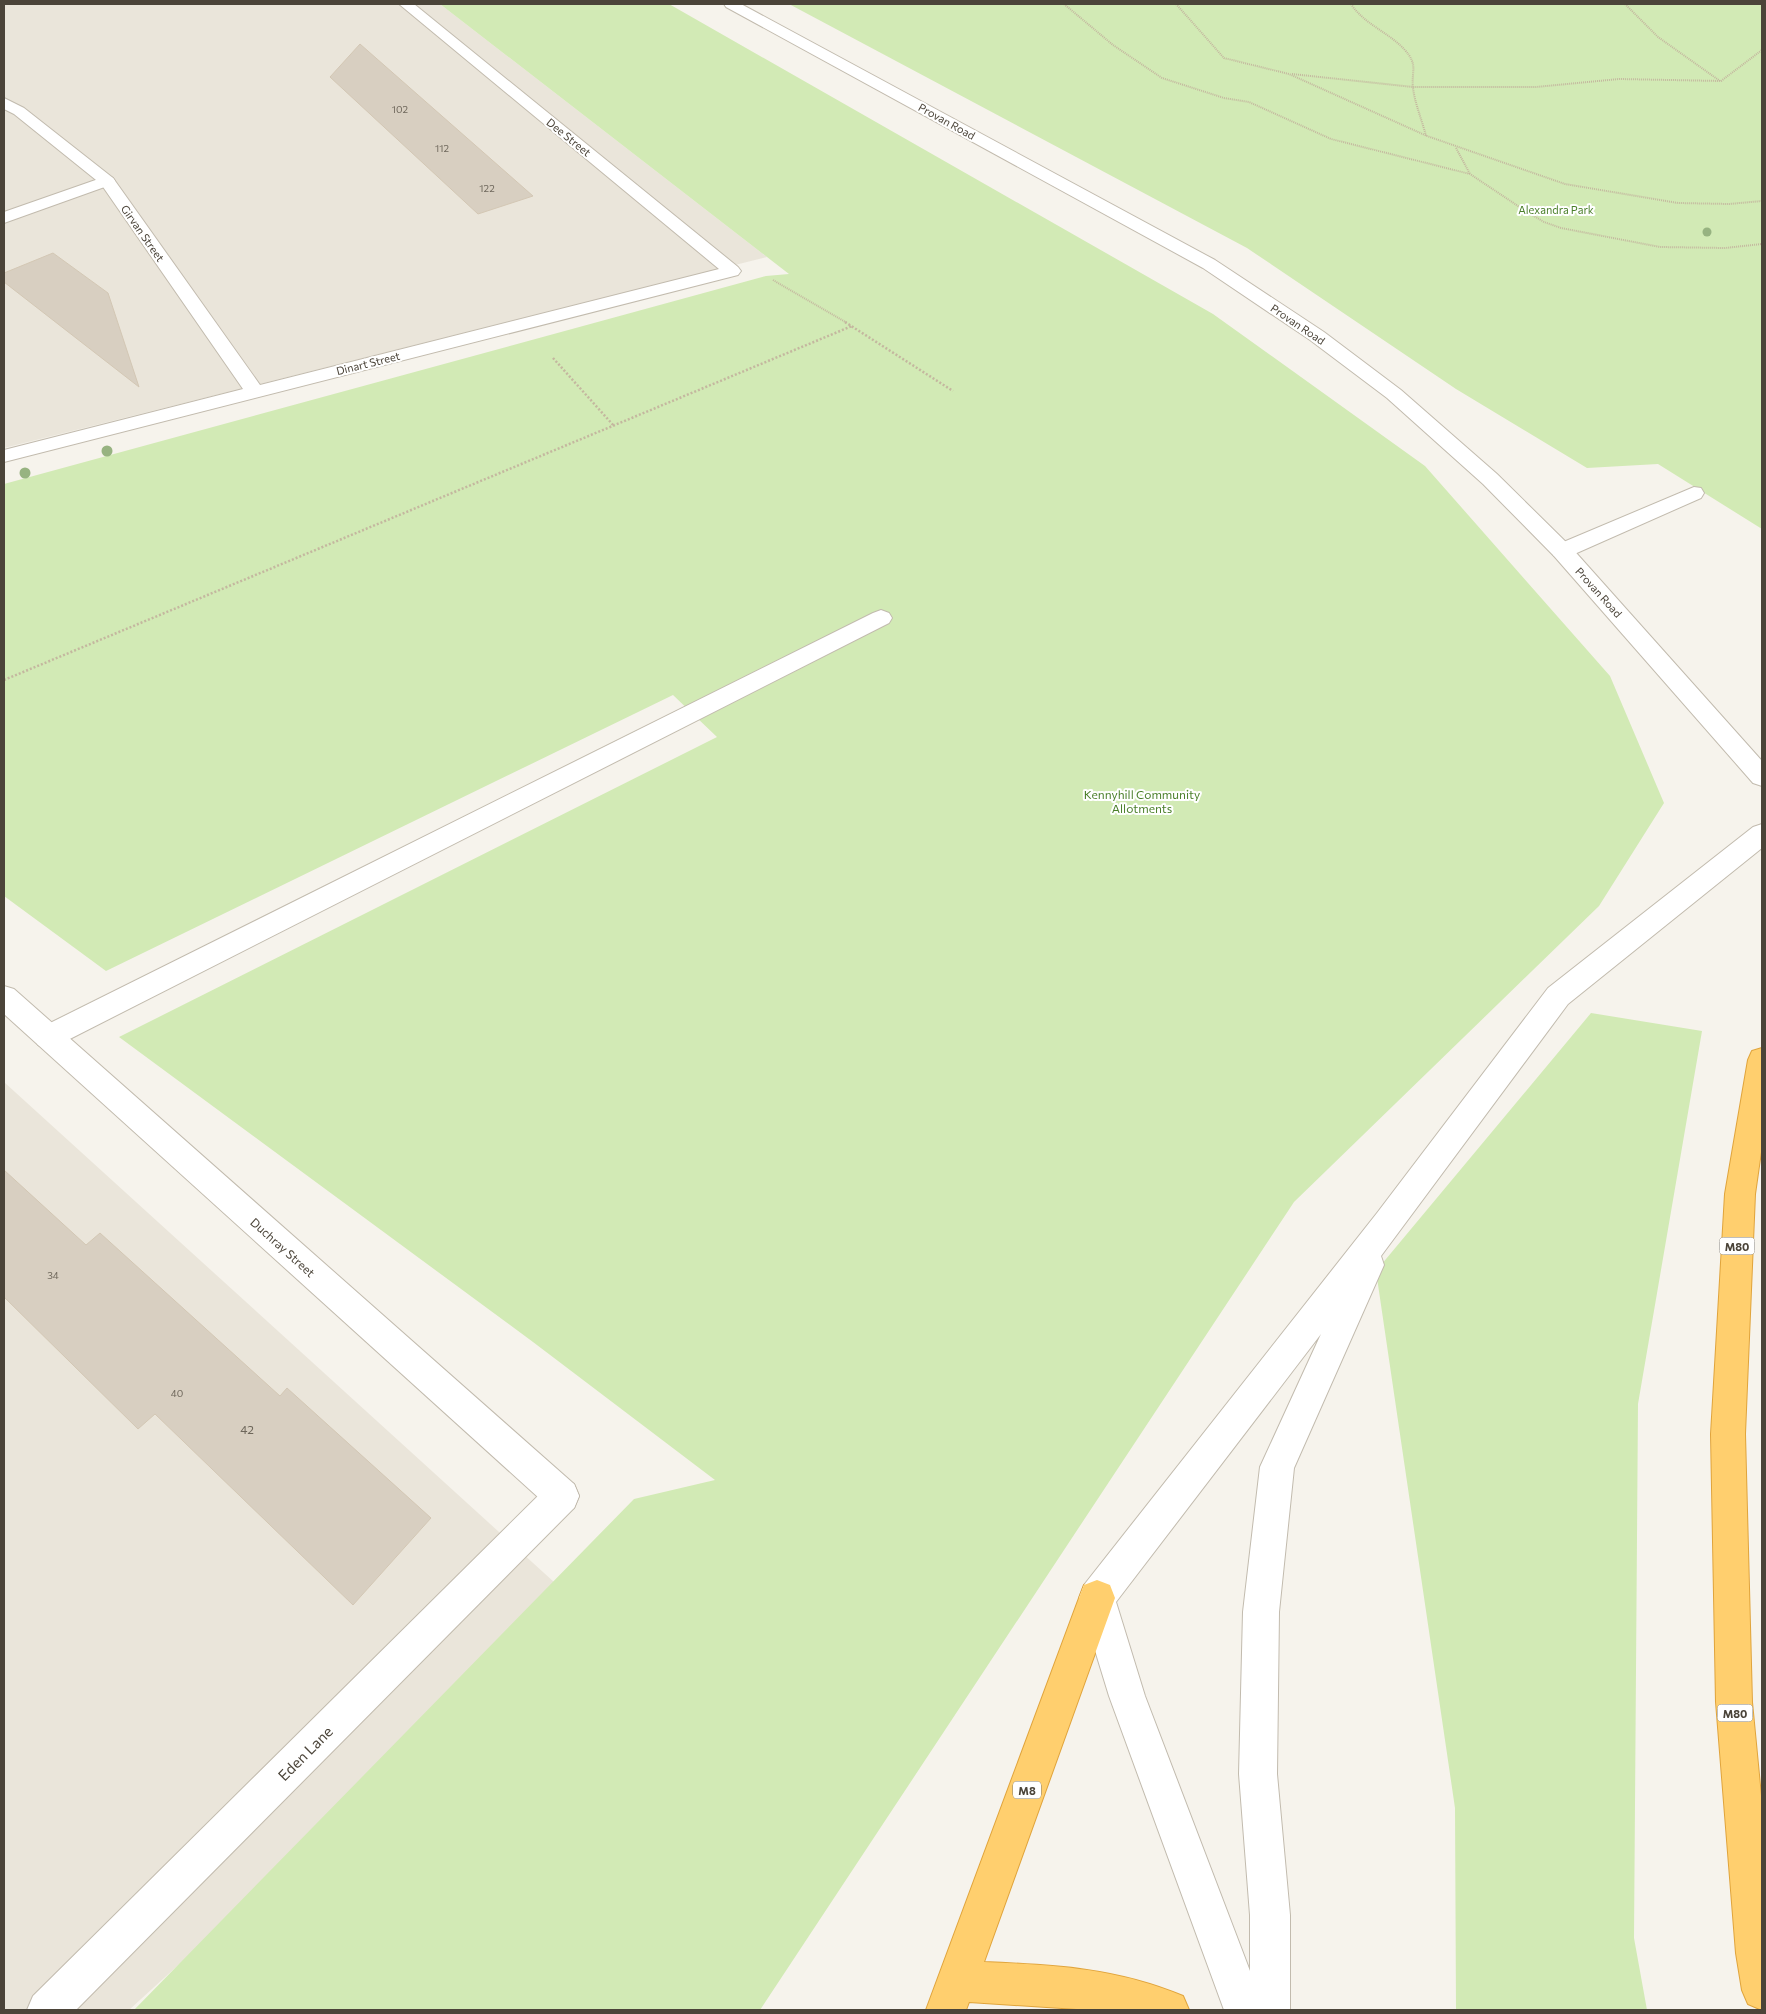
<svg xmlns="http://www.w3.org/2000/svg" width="1766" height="2014" font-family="Commissioner,sans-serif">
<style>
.residential{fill:#eae5da}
.green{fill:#d2eab5}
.building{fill:#d8cfc1;stroke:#d3c7b4}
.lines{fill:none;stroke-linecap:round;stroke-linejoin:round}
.service-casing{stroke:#c2bbae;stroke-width:2}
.minor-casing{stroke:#c2bbae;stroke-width:2}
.tertiary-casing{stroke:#c2bbae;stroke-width:2}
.motorway-casing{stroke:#e0a43c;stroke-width:2}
.path-far1{stroke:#c4b79f;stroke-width:2;stroke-dasharray:1 1;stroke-linecap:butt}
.path{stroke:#c4b79f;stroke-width:2.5;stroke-dasharray:2 2;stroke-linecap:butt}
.service{fill:#fff;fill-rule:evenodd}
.minor{fill:#fff;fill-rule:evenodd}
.tertiary{fill:#fff;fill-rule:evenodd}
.motorway{fill:#ffcf6e;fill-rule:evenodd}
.tree{fill:#97b381}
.labels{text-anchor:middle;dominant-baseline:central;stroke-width:4;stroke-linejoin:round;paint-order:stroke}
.number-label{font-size:10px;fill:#6e675b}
.far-street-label{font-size:11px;fill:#4b4439;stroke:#fff}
.far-park-label{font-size:11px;fill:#4a7f2a;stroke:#fff}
.shield{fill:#fff;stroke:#817c74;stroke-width:1}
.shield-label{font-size:11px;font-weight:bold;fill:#4b4439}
.park-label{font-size:12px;fill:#4a7f2a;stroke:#fff}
.street-label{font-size:12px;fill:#4b4439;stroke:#fff}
.near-number-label{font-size:12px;fill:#6e675b}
.near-street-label{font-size:15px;fill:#4b4439;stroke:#fff}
</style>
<rect width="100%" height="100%" fill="#f6f3ec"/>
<path class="residential" d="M 4,4 L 440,4 L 767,257 L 4,448 Z
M 4,1082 L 576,1602 L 129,2010 L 4,2010 Z"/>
<path class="green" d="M 440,4 L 669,4 L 1213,314 L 1425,466 L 1610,676 L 1664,803 L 1599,906 L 1294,1202 L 760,2010 L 134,2010 L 634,1499 L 715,1480 L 533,1342 L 119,1037 L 717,737 L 673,695 L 106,971 L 4,896 L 4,484 L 766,276 L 789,274 Z
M 789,4 L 1762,4 L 1762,529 L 1658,464 L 1587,468 L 1456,389 L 1247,248 Z
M 1591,1013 L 1702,1031 L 1638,1404 L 1634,1938 L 1647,2010 L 1456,2010 L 1455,1808 L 1376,1271 Z"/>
<path class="building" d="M 360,44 L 533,196 L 478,214 L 330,77 Z
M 53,253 L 108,293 L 139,387 L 4,282 L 4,273 Z
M 4,1170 L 86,1245 L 100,1233 L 280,1396 L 287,1388 L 431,1518 L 353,1605 L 155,1414 L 138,1429 L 4,1297 Z"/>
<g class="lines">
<g class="service-casing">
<path id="service" d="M 107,176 L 113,178 L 115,181 L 113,184 L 4,223 L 4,212 Z
M 1694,487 L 1701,488 L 1704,493 L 1701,498 L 1570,556 L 1562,558 L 1554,556 L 1551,551 L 1554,546 Z
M 881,610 L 889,613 L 892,618 L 889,623 L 58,1045 L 48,1049 L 38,1045 L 34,1037 L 38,1029 L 873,613 Z
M 562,1479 L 574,1484 L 579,1496 L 574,1508 L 76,2010 L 27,2010 L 33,1996 L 550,1484 Z"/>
</g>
<g class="minor-casing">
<path id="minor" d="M 399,4 L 414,4 L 738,267 L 741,271 L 738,275 L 4,462 L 4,450 L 243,389 L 101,184 L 14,114 L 4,109 L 4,98 L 24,108 L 113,178 L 260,385 L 719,269 Z
M 4,986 L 14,989 L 574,1484 L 579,1496 L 574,1508 L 562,1513 L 550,1508 L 4,1014 Z"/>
</g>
<g class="tertiary-casing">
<path id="tertiary" d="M 724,4 L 741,4 L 1215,260 L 1324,332 L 1401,390 L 1497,474 L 1570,546 L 1762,761 L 1762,786 L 1753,783 L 1554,556 L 1483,484 L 1387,398 L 1310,340 L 1203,268 L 726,7 Z
M 1762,824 L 1762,848 L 1568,1004 L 1381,1256 L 1384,1265 L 1294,1468 L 1279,1612 L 1277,1774 L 1290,1915 L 1290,2010 L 1224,2010 L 1109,1696 L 1079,1598 L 1084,1585 L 1377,1213 L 1548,988 L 1753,827 ZM 1321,1334 L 1260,1467 L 1243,1612 L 1239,1774 L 1250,1915 L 1250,1971 L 1145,1696 L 1116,1602 Z"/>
</g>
<g class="motorway-casing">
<path id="motorway" d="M 1762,1048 L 1762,1145 L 1755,1194 L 1745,1434 L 1752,1702 L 1762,1806 L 1762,2010 L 1748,2004 L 1742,1990 L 1736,1953 L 1716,1702 L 1711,1434 L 1725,1194 L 1748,1060 L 1752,1051 Z
M 1097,1580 L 1110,1585 L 1115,1598 L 984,1962 C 1054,1965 1117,1968 1183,1996 L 1189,2010 L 1092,2010 L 969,2002 L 966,2010 L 926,2010 L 1079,1598 L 1084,1585 Z"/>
</g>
<path class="path-far1" d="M 1064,4 L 1113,45 L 1162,78 L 1224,98 L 1249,102 L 1331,139 L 1470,174 L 1527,212 L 1544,222 L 1561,228 L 1660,247 L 1725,248 L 1762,244
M 1176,4 L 1224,58 L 1289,74 L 1427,136 L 1565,184 L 1678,203 L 1729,204 L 1762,201
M 1351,4 C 1364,24 1388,32 1404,49 C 1419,65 1411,71 1413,88 C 1415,104 1422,120 1426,136
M 1625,4 L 1658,37 L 1720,81
M 1292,74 L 1413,87 L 1536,87 L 1619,79 L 1721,81 L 1762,50
M 1456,148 L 1470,174
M 773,280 L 847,323"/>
<path class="path" d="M 845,322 L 953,391
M 553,358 L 614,426
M 4,680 L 852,326"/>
<use href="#service" class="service"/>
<use href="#minor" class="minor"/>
<use href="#tertiary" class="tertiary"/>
<use href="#motorway" class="motorway"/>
</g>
<g class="tree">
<circle cx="1707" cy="232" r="4.5"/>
<circle cx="107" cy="451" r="5.5"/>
<circle cx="25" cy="473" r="5.5"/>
</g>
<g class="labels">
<g class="number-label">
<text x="400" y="109">102</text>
<text x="442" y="148">112</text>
<text x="487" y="188">122</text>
<text x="53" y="1275">34</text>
<text x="177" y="1393">40</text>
</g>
<g class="far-street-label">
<text transform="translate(947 121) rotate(29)">Provan Road</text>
<text transform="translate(569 137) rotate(39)">Dee Street</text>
<text transform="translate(143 233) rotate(55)">Girvan Street</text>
<text transform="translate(1298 324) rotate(34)">Provan Road</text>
<text transform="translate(368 363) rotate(-14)">Dinart Street</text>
<text transform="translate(1599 592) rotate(48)">Provan Road</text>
</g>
<g class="far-park-label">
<text x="1556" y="209">Alexandra Park</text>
</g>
<g class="shield">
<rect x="1719.5" y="1237.5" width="35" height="17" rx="4"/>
<rect x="1717.5" y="1704.5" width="35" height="17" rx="4"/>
<rect x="1013" y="1781.5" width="28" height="17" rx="4"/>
</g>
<g class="shield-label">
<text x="1737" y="1246">M80</text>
<text x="1735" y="1713">M80</text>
<text x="1027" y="1790">M8</text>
</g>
<g class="park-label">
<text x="1142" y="794">Kennyhill Community<tspan x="1142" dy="14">Allotments</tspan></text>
</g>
<g class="street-label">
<text transform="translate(283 1247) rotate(42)">Duchray Street</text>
</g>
<g class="near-number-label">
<text x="247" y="1429">42</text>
</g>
<g class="near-street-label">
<text transform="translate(305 1753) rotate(-45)">Eden Lane</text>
</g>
</g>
<rect width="1766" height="2014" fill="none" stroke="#4b4439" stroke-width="10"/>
</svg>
